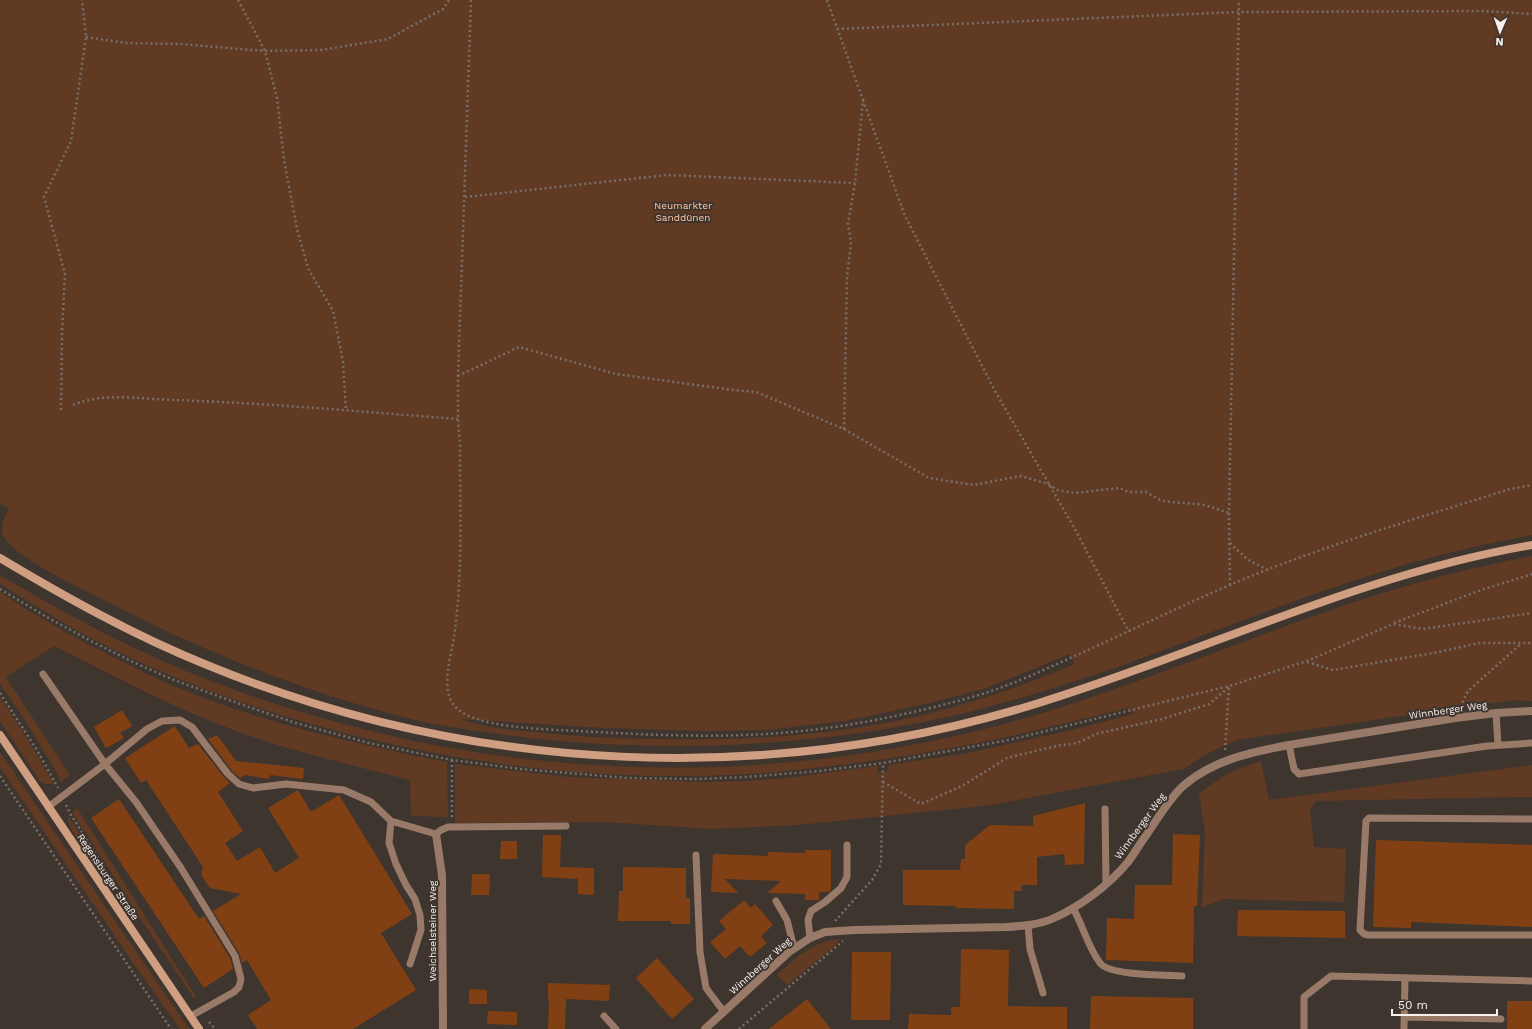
<svg xmlns="http://www.w3.org/2000/svg" width="1532" height="1029" font-family="'Work Sans',sans-serif">
<style>
.green{fill:#613a23;fill-rule:evenodd}
.building{fill:#814013}
.lines{fill:none;stroke-linecap:round;stroke-linejoin:round}
.path{stroke:#786f6a;stroke-width:2.5;stroke-dasharray:2 3;stroke-linecap:butt}
.service{stroke:#997a68;stroke-width:7}
.minor{stroke:#997a68;stroke-width:8}
.secondary{stroke:#d09f82;stroke-width:8}
.labels{text-anchor:middle;dominant-baseline:central;stroke-width:4;stroke-linejoin:round;paint-order:stroke}
.park-label{font-size:10px;fill:#ffc4a3;stroke:#3f352f}
.street-label{font-size:10px;fill:#f7f0ec;stroke:#3f352f}
</style>
<rect width="100%" height="100%" fill="#3f352f"/>
<path class="green" d="M 0,0 L 1532,0 L 1532,535 C 1503,541 1473,546 1444,554 C 1404,564 1365,577 1326,590 C 1259,613 1193,640 1126,664 C 1093,676 1058,686 1024,697 C 888,738 745,751 602,744 C 556,742 510,736 464,729 C 448,726 431,724 415,720 C 307,693 201,651 102,599 C 82,589 5,553 2,532 C 1,524 5,516 9,509 L 0,503 ZM 1069,654 L 1075,664 C 1004,694 925,719 849,729 C 770,740 693,741 614,738 C 587,737 562,735 535,732 C 511,730 485,728 461,719 L 605,728 L 705,731 L 767,730 L 845,721 L 921,705 L 983,689 L 1034,669 Z
M 1532,556 L 1532,701 L 1516,700 L 1441,710 L 1237,740 L 1208,753 L 1183,769 L 991,805 L 798,825 L 713,829 L 605,822 L 455,823 L 455,764 L 569,777 L 702,782 L 744,781 L 788,778 L 878,766 L 878,773 L 887,772 L 888,765 L 968,753 L 1072,730 L 1133,714 L 1128,708 C 1076,720 1025,734 973,744 C 909,757 841,766 775,772 C 564,790 326,747 133,659 C 87,638 43,611 0,584 L 0,576 C 23,588 46,602 70,615 C 126,646 186,673 246,694 C 504,785 781,792 1043,713 C 1156,678 1264,631 1376,595 C 1428,579 1479,566 1532,556 Z
M 0,592 C 12,599 23,608 36,615 C 73,637 112,657 151,676 C 245,719 346,742 447,762 L 448,817 L 411,816 L 410,780 C 344,763 276,748 213,722 C 158,700 107,672 54,646 L 6,677 L 70,775 L 61,782 L 53,766 L 21,714 L 0,684 Z
M 0,697 L 31,745 L 54,784 L 45,784 L 40,781 L 0,721 Z
M 0,752 L 189,1029 L 180,1029 L 133,963 L 0,767 Z
M 1261,761 L 1269,800 L 1532,765 L 1532,797 L 1316,801 L 1310,809 L 1314,847 L 1346,849 L 1344,902 L 1224,899 L 1202,907 L 1205,832 L 1199,793 L 1230,772 Z
M 77,808 L 196,997 L 194,998 L 144,924 L 72,812 Z
M 68,817 L 69,817 L 116,890 L 114,891 C 104,876 68,833 68,817 Z
M 839,939 L 835,946 L 787,985 L 777,975 C 794,959 814,941 839,939 Z"/>
<path class="building" d="M 122,710 L 132,726 L 120,733 L 124,738 L 106,748 L 94,727 Z
M 175,726 L 189,748 L 198,744 L 224,777 L 230,783 L 218,792 L 243,831 L 225,843 L 237,861 L 260,847 L 275,873 L 299,858 L 268,808 L 298,790 L 311,812 L 339,795 L 412,914 L 381,933 L 416,990 L 353,1029 L 257,1029 L 248,1015 L 271,1000 L 247,960 L 242,963 L 239,953 L 213,911 L 241,894 L 210,888 L 201,875 L 203,867 L 146,780 L 141,783 L 125,758 Z
M 217,735 L 236,761 L 304,768 L 303,779 L 270,775 L 269,779 L 245,775 L 240,778 L 232,771 L 208,739 Z
M 119,799 L 199,919 L 204,916 L 230,958 L 233,969 L 204,988 L 91,818 Z
M 1085,803 L 1084,864 L 1065,865 L 1064,854 L 1037,857 L 1037,885 L 1022,885 L 1022,891 L 1014,891 L 1014,909 L 956,908 L 956,906 L 903,905 L 903,870 L 960,870 L 961,859 L 965,859 L 965,845 L 990,825 L 1033,826 L 1033,816 Z
M 1173,834 L 1200,835 L 1197,906 L 1194,906 L 1193,963 L 1106,960 L 1107,918 L 1134,919 L 1135,885 L 1172,885 Z
M 543,835 L 561,835 L 560,867 L 594,868 L 594,895 L 578,894 L 578,879 L 542,877 Z
M 1376,840 L 1532,845 L 1532,927 L 1411,922 L 1411,928 L 1373,927 Z
M 501,841 L 517,841 L 517,859 L 500,859 Z
M 805,850 L 831,850 L 831,890 L 829,892 L 819,892 L 819,900 L 805,900 L 805,894 L 767,893 L 781,881 L 725,879 L 738,893 L 711,892 L 713,854 L 768,856 L 768,852 L 805,853 Z
M 623,867 L 686,868 L 686,898 L 690,898 L 690,924 L 671,924 L 671,921 L 618,921 L 619,891 L 623,891 Z
M 472,874 L 490,874 L 489,895 L 471,895 Z
M 744,900 L 751,908 L 755,904 L 773,925 L 761,936 L 767,943 L 750,957 L 740,946 L 725,959 L 710,942 L 726,929 L 719,921 Z
M 1238,910 L 1345,911 L 1345,938 L 1237,936 Z
M 961,949 L 1009,950 L 1008,1006 L 1067,1007 L 1067,1029 L 908,1029 L 909,1014 L 951,1015 L 951,1007 L 960,1007 Z
M 852,952 L 891,952 L 890,1020 L 851,1020 Z
M 657,958 L 694,999 L 672,1019 L 636,978 Z
M 548,983 L 610,985 L 609,1001 L 566,999 L 565,1029 L 548,1029 L 549,999 L 548,999 Z
M 469,989 L 487,990 L 487,1004 L 469,1004 Z
M 1091,996 L 1193,998 L 1193,1029 L 1090,1029 Z
M 807,999 L 831,1029 L 769,1029 Z
M 1507,1001 L 1532,1001 L 1532,1029 L 1507,1029 Z
M 488,1011 L 517,1012 L 517,1025 L 487,1024 Z"/>
<g class="lines">
<path class="path" d="M 238,0 L 265,51 L 277,98 L 284,160 L 297,229 L 308,268 L 333,311 L 343,362 L 346,411
M 471,0 L 458,376 L 458,419 L 460,445 C 460,508 463,575 454,637 C 451,656 441,687 453,704 C 470,729 548,729 578,731 C 632,734 687,737 742,735 C 820,733 897,718 972,697 C 1005,688 1037,673 1068,659 C 1122,635 1176,608 1230,585 C 1321,546 1416,519 1510,489 L 1532,485
M 827,0 L 863,100 L 855,183 L 848,224 L 851,243 L 847,277 L 844,429
M 837,29 L 1238,12 L 1482,11 L 1532,14
M 86,37 L 126,43 L 180,44 L 265,51 L 321,50 L 388,39 L 443,9 L 449,0
M 863,100 L 905,216 L 995,391 L 1076,531 L 1129,632
M 465,197 L 667,175 L 855,183
M 458,376 L 519,347 L 616,374 L 733,390 L 756,392 L 844,429 L 929,478 L 974,485 L 1021,476 L 1048,484 L 1057,490 L 1074,493 L 1120,488 L 1128,492 L 1146,492 L 1162,501 L 1205,505 L 1229,513
M 73,405 C 104,392 141,399 173,400 C 268,403 363,412 458,419
M 61,410 L 62,332 L 65,274 L 44,197 L 71,141 L 86,37 L 82,0
M 1230,543 L 1248,560 L 1268,570
M 1230,585 L 1229,513 L 1239,0
M 0,589 L 45,616 L 89,640 L 135,663 L 174,680 L 240,704 L 296,723 L 369,743 L 452,760 L 521,769 L 628,778 L 697,779 L 747,777 L 819,771 L 883,763 L 1009,740 L 1229,686 L 1307,661 L 1393,624 L 1423,629 L 1532,613
M 1394,623 L 1481,590 L 1532,574
M 1307,662 L 1333,670 L 1439,652 L 1479,643 L 1532,643
M 0,693 L 37,750 L 58,788
M 1460,707 L 1468,691 L 1522,643
M 1225,750 L 1229,686
M 452,760 L 452,817
M 0,776 L 171,1029
M 883,782 L 921,804 L 962,786 L 1007,758 L 1056,746 L 1077,743 L 1096,734 L 1162,719 L 1209,704 L 1229,687
M 66,805 L 71,815 L 104,867
M 835,921 L 872,880 L 881,864 L 883,763
M 209,1022 L 215,1029
M 739,1029 L 843,941"/>
<path class="service" d="M 43,674 L 105,764 L 48,807
M 1496,713 L 1498,745
M 1289,745 L 1294,769 L 1299,774 L 1487,746 L 1532,743
M 1105,809 L 1106,884
M 1532,819 L 1369,818 L 1366,821 L 1360,930 L 1364,934 L 1368,935 L 1532,935
M 391,821 L 389,843 L 396,864 L 406,885 L 415,899 L 420,915 L 421,930 L 410,964
M 696,855 L 700,952 L 706,988 L 724,1012
M 776,901 L 787,920 L 794,948
M 1073,908 C 1083,926 1088,947 1100,963 C 1110,976 1166,975 1182,976
M 1028,925 L 1030,949 L 1043,993
M 810,938 L 808,920 L 811,911 L 825,902 L 841,888 L 847,877 L 847,845
M 191,1016 L 234,992 L 239,987 L 241,979 L 235,956 L 181,868 L 136,802 L 105,764 L 147,729 L 162,721 L 180,720 L 192,727 L 228,774 L 239,784 L 253,788 L 286,784 L 344,790 L 371,802 L 391,821 L 436,834 L 441,830 L 448,827 L 566,826
M 604,1016 L 616,1029
M 1405,1017 L 1501,1019
M 1304,1029 L 1304,997 L 1331,976 L 1532,981
M 1404,1029 L 1405,978"/>
<path class="minor" d="M 436,834 L 442,875 L 443,1029
M 705,1029 L 789,952 L 810,938 L 825,932 L 855,930 L 1006,927 C 1022,926 1039,925 1054,918 C 1081,906 1109,885 1128,862 C 1134,854 1139,845 1145,837 C 1157,820 1168,800 1183,786 C 1213,760 1251,752 1289,745 L 1455,718 L 1496,713 L 1532,711"/>
<path class="secondary" d="M 0,558 C 67,598 135,636 207,665 C 473,774 768,788 1042,702 C 1206,651 1362,574 1532,545
M 0,735 L 199,1029"/>
</g>
<g class="labels">
<g class="park-label">
<text x="683" y="205">Neumarkter<tspan x="683" dy="12">Sanddünen</tspan></text>
</g>
<g class="street-label">
<text transform="translate(1448 710) rotate(-8)">Winnberger Weg</text>
<text transform="translate(1140 826) rotate(-54)">Winnberger Weg</text>
<text transform="translate(108 877) rotate(56)">Regensburger Straße</text>
<text transform="translate(432 931) rotate(-90)">Weichselsteiner Weg</text>
<text transform="translate(760 966) rotate(-42)">Winnberger Weg</text>
</g>
</g>
<g transform="translate(1500 32) rotate(182)" stroke="#3f352f" stroke-width="3" paint-order="stroke">
<path d="M0-3L7 15L0 10L-7 15Z" fill="#f7f0ec"/>
<text y="-6" font-size="11" font-weight="bold" text-anchor="middle" fill="#f7f0ec">N</text>
</g>
<path d="M1392 1009v6h105v-6" fill="none" stroke="#f7f0ec" stroke-width="2"/>
<text x="1398" y="1009" font-size="12" fill="#f7f0ec" stroke="#3f352f" stroke-width="3" paint-order="stroke">50 m</text>
</svg>
